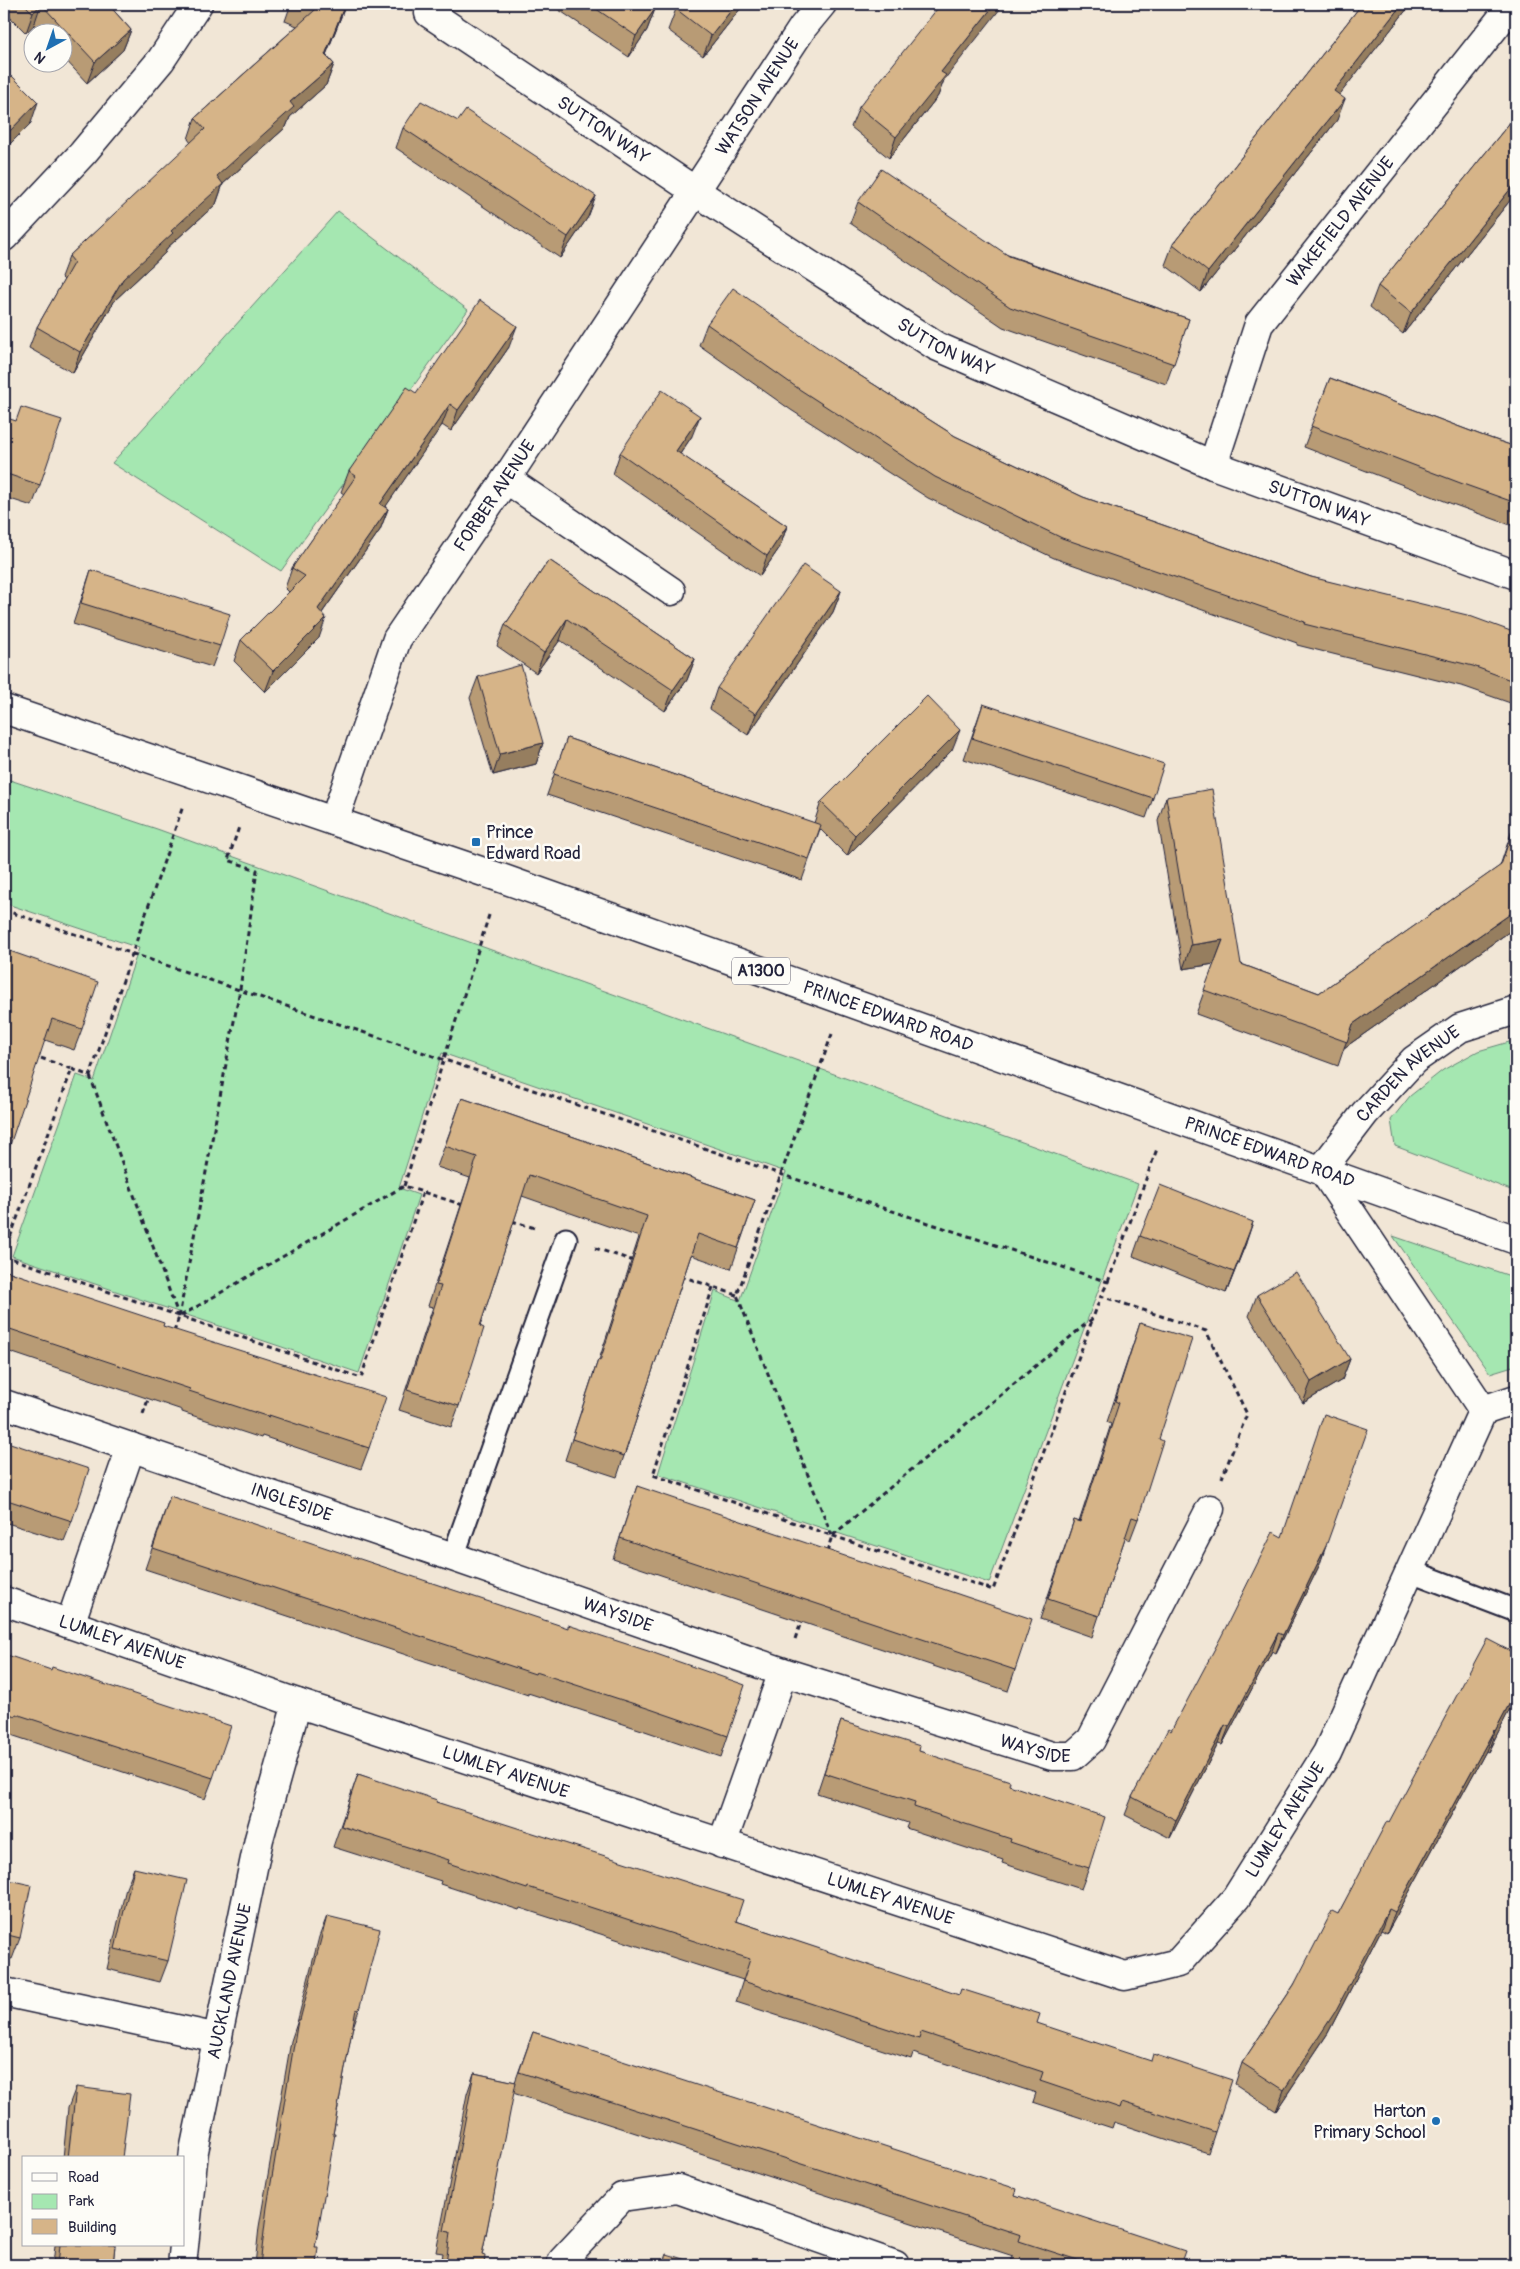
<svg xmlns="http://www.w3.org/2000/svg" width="1520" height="2269" font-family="Pangolin,sans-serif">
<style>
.green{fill:#a5e7b1;stroke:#648476}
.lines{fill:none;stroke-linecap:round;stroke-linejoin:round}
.lane-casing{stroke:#22223b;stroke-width:25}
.street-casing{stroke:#22223b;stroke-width:31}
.primary-casing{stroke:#22223b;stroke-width:31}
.path{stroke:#22223b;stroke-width:3;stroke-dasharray:5 4;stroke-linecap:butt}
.lane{stroke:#fdfcf7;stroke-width:21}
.street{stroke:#fdfcf7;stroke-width:28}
.primary{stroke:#fdfcf7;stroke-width:28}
.wall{fill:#b89b75;stroke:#22223b}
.shaded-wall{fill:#967e5f;stroke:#22223b}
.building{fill:#d6b488;stroke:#22223b}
.poi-dot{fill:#1f6fb2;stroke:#fdfcf7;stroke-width:2}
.labels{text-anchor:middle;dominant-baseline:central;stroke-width:5;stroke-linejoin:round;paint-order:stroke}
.shield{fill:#fdfcf7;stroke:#646373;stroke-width:1}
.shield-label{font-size:16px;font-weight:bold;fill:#22223b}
.street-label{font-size:18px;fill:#22223b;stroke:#fdfcf7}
.poi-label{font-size:18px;fill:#22223b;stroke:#fdfcf7;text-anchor:start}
</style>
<rect width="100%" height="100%" fill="#f1e6d6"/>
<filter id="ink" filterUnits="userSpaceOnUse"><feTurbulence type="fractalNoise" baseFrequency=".02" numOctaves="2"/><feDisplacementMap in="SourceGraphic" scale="10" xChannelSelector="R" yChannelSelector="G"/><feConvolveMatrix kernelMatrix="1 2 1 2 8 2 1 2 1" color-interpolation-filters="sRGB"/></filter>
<g filter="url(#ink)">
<path class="green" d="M 338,211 L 468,310 L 281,571 L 112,463 Z
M 4,778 L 157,829 L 1138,1184 L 989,1583 L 658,1474 L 715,1291 L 740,1301 L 786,1172 L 442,1053 L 399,1188 L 419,1195 L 359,1373 L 12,1256 L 77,1075 L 94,1081 L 139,948 L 4,903 Z
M 1516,1040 L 1516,1192 L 1395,1146 L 1391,1120 L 1410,1096 L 1443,1070 L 1478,1051 Z
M 1393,1236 L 1516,1278 L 1516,1365 L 1490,1373 Z"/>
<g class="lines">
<g class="lane-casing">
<path id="lane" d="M 453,1557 L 566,1239
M 1411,1571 L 1516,1611"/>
</g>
<g class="street-casing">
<g id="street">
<path id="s1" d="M 429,13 L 695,191 L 936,346 L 1213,465 L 1516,575"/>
<path d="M 4,237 L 83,153 L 161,60 L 198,4"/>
<path id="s2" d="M 1213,465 L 1259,324 L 1513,4"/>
<path d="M 506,479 L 671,591"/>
<path id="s3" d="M 334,821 L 397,639 L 506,479 L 803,27 L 822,4"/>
<path id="s4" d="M 4,1404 L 453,1557 L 783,1672 L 1052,1756 L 1073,1756 L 1091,1740 L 1210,1509"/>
<path id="s5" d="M 1483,1410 L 1322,1169 L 1365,1113 L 1414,1060 L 1460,1028 L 1516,1010"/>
<path d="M 1483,1410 L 1516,1399"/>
<path id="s6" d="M 4,1601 L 297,1703 L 1125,1976 L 1178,1963 L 1236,1898 L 1327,1753 L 1483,1410"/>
<path d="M 70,1624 L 131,1447"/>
<path d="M 722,1844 L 783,1672"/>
<path d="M 4,1992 L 218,2038"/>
<path id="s7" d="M 182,2265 L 194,2151 L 259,1839 L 297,1703"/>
<path d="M 561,2265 L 562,2261 L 622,2197 L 678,2189 L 895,2265"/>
</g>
</g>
<g class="primary-casing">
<g id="primary">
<path id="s8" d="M 4,709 L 501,878 L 1516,1240"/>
</g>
</g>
<path class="path" d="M 4,910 L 780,1174 L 1108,1282 L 1101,1296 L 1206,1331 L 1247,1414 L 1222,1478
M 832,1034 L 737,1295 L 832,1536
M 72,1069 L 90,1076 L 183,806
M 90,1076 L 179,1317
M 404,1186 L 490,912
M 512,1221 L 535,1228
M 595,1248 L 634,1261
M 4,1254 L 72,1069 L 35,1056
M 4,1256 L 361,1378 L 423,1192
M 681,1276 L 737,1295
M 1108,1282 L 1157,1149
M 713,1287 L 653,1475 L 993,1590 L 1093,1318
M 179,1317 L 240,989 L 257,870 L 228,860 L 239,827
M 174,1332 L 179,1317 L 404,1186 L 463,1205
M 143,1414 L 149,1397
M 827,1552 L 832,1536 L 1093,1318 L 1101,1296
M 795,1639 L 802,1619"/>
<use href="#lane" class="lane"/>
<use href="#street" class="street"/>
<use href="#primary" class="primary"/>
</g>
<path class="wall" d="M 4,4 L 108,4 L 131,30 L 123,50 L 87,83 L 62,56 L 62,32 L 41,32 L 34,25 L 26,33 L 4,11 Z
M 291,4 L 346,4 L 326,55 L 334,64 L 326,85 L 290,117 L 286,127 L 223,184 L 216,204 L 167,248 L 165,253 L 115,300 L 73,373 L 29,348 L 37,327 L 64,280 L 61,277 L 69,256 L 191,143 L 188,139 L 195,118 L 297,26 L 285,21 Z
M 550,4 L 647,4 L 655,9 L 647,30 L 629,57 Z
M 744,4 L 703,56 L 668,30 L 676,9 Z
M 1362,4 L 1411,4 L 1339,95 L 1337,120 L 1201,292 L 1165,265 L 1173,244 Z
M 944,80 L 938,96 L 889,158 L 851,127 L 859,107 Z
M 1516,115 L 1516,193 L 1403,334 L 1370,307 L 1378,286 Z
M 403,128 L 596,196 L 588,217 L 560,258 L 396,148 Z
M 858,202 L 1189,319 L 1166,384 L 1003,327 L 850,223 Z
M 707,324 L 837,361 L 955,436 L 1083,497 L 1311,577 L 1516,633 L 1516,705 L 1465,687 L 1297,645 L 1297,643 L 1054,558 L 928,498 L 791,410 L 699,345 Z
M 509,347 L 451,431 L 442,425 L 385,507 L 388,509 L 380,530 L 322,613 L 319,638 L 265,692 L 234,661 L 241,640 L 289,592 L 285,588 L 292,568 L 344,494 L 341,492 L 349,471 L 416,393 Z
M 1330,378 L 1481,435 L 1516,447 L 1516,527 L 1455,505 L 1304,447 Z
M 4,417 L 40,485 L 32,506 L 4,497 Z
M 692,436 L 680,454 L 787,526 L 780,547 L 760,576 L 613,474 L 620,453 Z
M 549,560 L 695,659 L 687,680 L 665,711 L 560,640 L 536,673 L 497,646 L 505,625 Z
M 91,570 L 220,646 L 212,667 L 73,624 Z
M 841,591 L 833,612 L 748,735 L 710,709 L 717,688 Z
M 478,677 L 543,743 L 536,764 L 493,775 L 470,698 Z
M 983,704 L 1153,798 L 1146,818 L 964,759 Z
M 567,738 L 814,823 L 821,802 L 952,750 L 847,856 L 820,829 L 802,880 L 547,795 Z
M 1166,797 L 1241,964 L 1319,993 L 1500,866 L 1516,818 L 1516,927 L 1344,1048 L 1338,1066 L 1196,1014 L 1214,964 L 1183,969 L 1158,821 Z
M 4,949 L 82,1029 L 74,1050 L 45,1040 Z
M 462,1098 L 755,1200 L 731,1269 L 691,1255 L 617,1477 L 565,1460 L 591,1381 L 598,1360 L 599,1360 L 639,1237 L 522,1196 L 480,1326 L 459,1406 L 451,1427 L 399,1410 L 433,1307 L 428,1306 L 470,1178 L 437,1167 Z
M 1140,1236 L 1246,1243 L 1226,1293 L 1133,1256 Z
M 4,1270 L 163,1326 L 369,1448 L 361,1469 L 262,1436 L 261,1438 L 182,1412 L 182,1410 L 4,1350 Z
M 1257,1295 L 1350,1359 L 1342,1380 L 1303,1403 L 1249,1316 Z
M 1140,1323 L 1159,1439 L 1138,1519 L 1130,1540 L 1125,1538 L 1092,1637 L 1040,1619 L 1074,1520 L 1079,1522 L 1111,1424 L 1107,1422 Z
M 4,1441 L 72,1521 L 64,1541 L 4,1522 Z
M 637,1486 L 1015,1670 L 1008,1691 L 613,1559 Z
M 170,1496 L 728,1736 L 721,1757 L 642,1730 L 528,1693 L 528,1695 L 145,1569 Z
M 1320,1564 L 1276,1653 L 1272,1651 L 1222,1745 L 1218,1744 L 1170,1838 L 1125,1815 L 1132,1797 L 1171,1731 Z
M 4,1654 L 213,1778 L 205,1799 L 8,1734 L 8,1737 L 4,1735 Z
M 1516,1697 L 1488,1752 L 1486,1751 L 1387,1933 L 1381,1930 L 1328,2033 L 1276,2111 L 1235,2084 L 1242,2063 L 1294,1985 L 1338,1914 L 1389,1822 Z
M 841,1721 L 919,1751 L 1009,1785 L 1089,1868 L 1081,1889 L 1002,1863 L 1003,1860 L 906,1828 L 908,1823 L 817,1793 Z
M 358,1774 L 436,1802 L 736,1921 L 1037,2023 L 1215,2132 L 1208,2153 L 1114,2122 L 1112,2128 L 1033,2102 L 1036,2093 L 913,2053 L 911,2059 L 736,2002 L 743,1980 L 520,1908 L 519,1910 L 440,1884 L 441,1881 L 333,1847 Z
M 134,1868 L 168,1961 L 160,1982 L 107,1969 L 126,1888 Z
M 4,1879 L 20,1938 L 12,1959 L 4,1957 Z
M 327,1916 L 359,2010 L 352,2030 L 333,2134 L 315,2247 L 316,2265 L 255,2265 L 259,2227 L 291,2041 L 297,2023 L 319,1937 Z
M 533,2032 L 1015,2195 L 1180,2265 L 1022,2265 L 1011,2262 L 1013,2256 L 513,2093 L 482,2255 L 484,2265 L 441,2265 L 443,2253 L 436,2252 L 467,2094 L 474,2073 L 515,2082 Z
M 76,2087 L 122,2158 L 63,2158 L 68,2108 Z
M 55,2245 L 115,2245 L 113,2265 L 53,2265 Z"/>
<path class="shaded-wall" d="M 41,4 L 34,25 L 26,33 L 33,13 Z
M 345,4 L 346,4 L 318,75 L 325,55 Z
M 736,4 L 744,4 L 703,56 L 711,36 Z
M 995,4 L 1004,4 L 944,80 L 938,96 L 889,158 L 896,137 L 941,72 Z
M 1402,4 L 1411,4 L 1326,112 L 1334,91 Z
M 655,9 L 647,30 L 629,57 L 636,36 Z
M 131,30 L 123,50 L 87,83 L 95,62 Z
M 334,64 L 326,85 L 290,117 L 286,127 L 223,184 L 216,204 L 167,248 L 165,253 L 115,300 L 73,373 L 80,352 L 123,279 L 171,231 L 217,176 L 290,102 Z
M 1345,99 L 1337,120 L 1201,292 L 1208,272 Z
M 38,102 L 31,123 L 4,150 L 4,137 Z
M 1516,182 L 1516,193 L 1403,334 L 1411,313 Z
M 596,196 L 588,217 L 560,258 L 568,237 Z
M 517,326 L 509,347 L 451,431 L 458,410 Z
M 450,404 L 442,425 L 373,525 L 380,504 Z
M 700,416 L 692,436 L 668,472 L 676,451 Z
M 388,509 L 380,530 L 310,630 L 318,609 Z
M 787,526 L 780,547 L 760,576 L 767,556 Z
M 841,591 L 833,612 L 748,735 L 756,714 Z
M 326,618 L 319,638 L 265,692 L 273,671 Z
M 567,619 L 560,640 L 536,673 L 544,653 Z
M 695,659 L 687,680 L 665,711 L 673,690 Z
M 960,730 L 952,750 L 847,856 L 855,835 Z
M 543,743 L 536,764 L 493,775 L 500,754 Z
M 1516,910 L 1516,927 L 1344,1048 L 1353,1024 Z
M 1223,940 L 1214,964 L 1183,969 L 1191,945 Z
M 1253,1222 L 1246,1243 L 1226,1293 L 1234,1272 Z
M 1350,1359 L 1342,1380 L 1303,1403 L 1311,1382 Z
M 1326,1546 L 1320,1564 L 1276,1653 L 1283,1635 Z
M 1278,1633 L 1272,1651 L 1222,1745 L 1229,1727 Z
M 1516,1691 L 1516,1697 L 1488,1752 L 1495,1731 Z
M 1225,1725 L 1218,1744 L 1170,1838 L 1176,1820 Z
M 1494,1730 L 1486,1751 L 1387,1933 L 1395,1912 Z
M 1389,1909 L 1381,1930 L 1328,2033 L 1276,2111 L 1284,2090 Z"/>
<path class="building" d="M 24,4 L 108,4 L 131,30 L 95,62 L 41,4 L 33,13 Z
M 300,4 L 345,4 L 325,55 L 334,64 L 290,102 L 294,107 L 217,176 L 223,184 L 171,231 L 173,233 L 123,279 L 80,352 L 37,327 L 74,262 L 69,256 L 205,129 L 195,118 L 315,10 Z
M 589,4 L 647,4 L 655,9 L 636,36 Z
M 680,4 L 736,4 L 711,36 L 676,9 Z
M 941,4 L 995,4 L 941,72 L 946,75 L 896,137 L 859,107 Z
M 1362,4 L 1402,4 L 1334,91 L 1345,99 L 1208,272 L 1173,244 Z
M 12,76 L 38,102 L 4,137 L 4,84 Z
M 421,101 L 458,121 L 466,110 L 596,196 L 568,237 L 403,128 Z
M 1516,115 L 1516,182 L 1411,313 L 1378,286 Z
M 881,169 L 1009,256 L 1189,319 L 1174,364 L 1010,307 L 858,202 Z
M 733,288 L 837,361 L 955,436 L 1083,497 L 1311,577 L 1467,615 L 1516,633 L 1516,682 L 1473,666 L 1304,624 L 1305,622 L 1062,538 L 935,477 L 799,389 L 707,324 Z
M 480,300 L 517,326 L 458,410 L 450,404 L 380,504 L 388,509 L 318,609 L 326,618 L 273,671 L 241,640 L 305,576 L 292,568 L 356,476 L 349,471 L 407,387 L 416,393 Z
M 1330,378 L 1481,435 L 1516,447 L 1516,503 L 1463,484 L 1311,426 Z
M 662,390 L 700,416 L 676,451 L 787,526 L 767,556 L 620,453 Z
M 21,407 L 62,420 L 40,485 L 4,473 L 4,417 L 16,421 Z
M 549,560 L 695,659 L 673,690 L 567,619 L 544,653 L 505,625 Z
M 803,565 L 841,591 L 756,714 L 717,688 Z
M 91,570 L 230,614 L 220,646 L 81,603 Z
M 521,665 L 543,743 L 500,754 L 478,677 Z
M 927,696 L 960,730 L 855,835 L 821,802 Z
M 983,704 L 1164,764 L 1153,798 L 972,738 Z
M 567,738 L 821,825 L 809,859 L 554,774 Z
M 1212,789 L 1241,964 L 1319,993 L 1501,865 L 1516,820 L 1516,910 L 1353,1024 L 1347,1042 L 1204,990 L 1223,940 L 1191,945 L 1166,797 Z
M 4,949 L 98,982 L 82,1029 L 52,1019 L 4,1163 Z
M 462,1098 L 755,1200 L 738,1248 L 698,1234 L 624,1456 L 572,1439 L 598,1360 L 600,1361 L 647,1216 L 529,1175 L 480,1326 L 484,1328 L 459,1406 L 407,1390 L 441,1286 L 436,1285 L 477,1157 L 445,1146 Z
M 1160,1185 L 1253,1222 L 1234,1272 L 1140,1236 Z
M 4,1270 L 164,1323 L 163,1326 L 386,1397 L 369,1448 L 269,1415 L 269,1417 L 189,1391 L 190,1389 L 4,1327 Z
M 1296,1272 L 1350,1359 L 1311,1382 L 1257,1295 Z
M 1140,1323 L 1192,1339 L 1159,1439 L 1163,1441 L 1138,1519 L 1132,1517 L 1099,1616 L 1048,1599 L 1074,1520 L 1080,1522 L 1119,1403 L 1115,1401 Z
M 1324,1414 L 1368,1429 L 1326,1546 L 1283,1635 L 1278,1633 L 1229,1727 L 1225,1725 L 1176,1820 L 1132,1797 L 1168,1729 L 1171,1731 L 1221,1637 L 1273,1532 L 1282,1537 Z
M 4,1441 L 89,1469 L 72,1521 L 4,1499 Z
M 637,1486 L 1032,1619 L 1015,1670 L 620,1538 Z
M 170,1496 L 568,1628 L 568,1625 L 648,1651 L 745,1685 L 728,1736 L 650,1709 L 536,1672 L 535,1674 L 153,1548 Z
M 1487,1639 L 1516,1654 L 1516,1691 L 1495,1731 L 1494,1730 L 1395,1912 L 1389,1909 L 1335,2012 L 1284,2090 L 1242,2063 L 1294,1985 L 1332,1911 L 1338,1914 L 1387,1821 L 1389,1822 Z
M 4,1654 L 51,1670 L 52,1667 L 231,1726 L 213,1778 L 16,1714 L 15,1716 L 4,1712 Z
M 841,1721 L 920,1746 L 919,1751 L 1010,1781 L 1009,1785 L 1105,1817 L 1089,1868 L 1010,1842 L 1011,1839 L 914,1807 L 915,1802 L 824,1773 Z
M 358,1774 L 437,1800 L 436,1802 L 743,1900 L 736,1921 L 959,1995 L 961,1989 L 1040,2014 L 1037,2023 L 1151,2061 L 1153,2054 L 1232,2080 L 1215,2132 L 1122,2102 L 1120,2108 L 1040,2081 L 1043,2072 L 921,2032 L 919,2039 L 743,1981 L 750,1959 L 528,1887 L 527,1889 L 448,1863 L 449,1860 L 341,1826 Z
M 134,1868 L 187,1880 L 168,1961 L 115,1949 Z
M 4,1879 L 31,1885 L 20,1938 L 4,1934 Z
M 327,1916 L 380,1929 L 359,2010 L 356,2009 L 333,2134 L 335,2134 L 315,2247 L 318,2247 L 316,2265 L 260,2265 L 267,2207 L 298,2020 L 300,2020 Z
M 533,2032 L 1017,2189 L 1015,2195 L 1185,2251 L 1180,2265 L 1093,2265 L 1019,2241 L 1021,2235 L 519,2072 Z
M 474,2073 L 516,2082 L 482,2255 L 485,2256 L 484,2265 L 446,2265 L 450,2232 L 444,2231 Z
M 76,2087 L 130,2094 L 122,2158 L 68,2158 Z
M 60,2245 L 115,2245 L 113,2265 L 58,2265 Z
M 667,2254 L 702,2265 L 663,2265 Z"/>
</g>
<g class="poi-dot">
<rect x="471" y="837" width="10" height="10" rx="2.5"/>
<circle cx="1436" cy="2121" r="5"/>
</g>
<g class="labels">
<rect class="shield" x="732" y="957.5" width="58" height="27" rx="4"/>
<g class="shield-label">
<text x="761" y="971">A1300</text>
</g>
<g class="street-label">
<text stroke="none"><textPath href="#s3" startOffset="844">WATSON AVENUE</textPath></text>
<text stroke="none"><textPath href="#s1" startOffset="210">SUTTON WAY</textPath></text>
<text stroke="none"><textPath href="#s2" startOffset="279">WAKEFIELD AVENUE</textPath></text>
<text stroke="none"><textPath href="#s1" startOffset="616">SUTTON WAY</textPath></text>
<text stroke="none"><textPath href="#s3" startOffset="366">FORBER AVENUE</textPath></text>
<text stroke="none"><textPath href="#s1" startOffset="1021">SUTTON WAY</textPath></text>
<text stroke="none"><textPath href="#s8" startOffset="936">PRINCE EDWARD ROAD</textPath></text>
<text stroke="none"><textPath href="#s5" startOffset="419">CARDEN AVENUE</textPath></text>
<text stroke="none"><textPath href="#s8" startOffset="1341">PRINCE EDWARD ROAD</textPath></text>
<text stroke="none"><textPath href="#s4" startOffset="304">INGLESIDE</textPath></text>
<text stroke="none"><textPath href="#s4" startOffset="649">WAYSIDE</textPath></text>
<text stroke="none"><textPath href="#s6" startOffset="125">LUMLEY AVENUE</textPath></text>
<text stroke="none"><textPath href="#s4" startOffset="1088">WAYSIDE</textPath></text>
<text stroke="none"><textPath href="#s6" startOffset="530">LUMLEY AVENUE</textPath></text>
<text stroke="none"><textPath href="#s6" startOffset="1416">LUMLEY AVENUE</textPath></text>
<text stroke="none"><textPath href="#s6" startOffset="935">LUMLEY AVENUE</textPath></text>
<text stroke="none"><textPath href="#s7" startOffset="288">AUCKLAND AVENUE</textPath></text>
</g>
<g class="poi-label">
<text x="486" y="832">Prince<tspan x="486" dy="21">Edward Road</tspan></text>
<text x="1426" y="2111" text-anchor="end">Harton<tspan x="1426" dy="21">Primary School</tspan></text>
</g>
</g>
<rect width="1520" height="2269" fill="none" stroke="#fdfcf7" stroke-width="20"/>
<rect x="10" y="10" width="1500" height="2249" fill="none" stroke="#22223b" stroke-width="2" filter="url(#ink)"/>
<rect x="22" y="2156" width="162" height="90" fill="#fdfcf7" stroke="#a5a5ac"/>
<rect x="32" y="2173" width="25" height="8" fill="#fdfcf7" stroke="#a5a5ac"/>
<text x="68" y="2182" font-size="15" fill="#22223b">Road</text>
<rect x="32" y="2194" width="25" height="15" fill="#a5e7b1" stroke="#a5a5ac"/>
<text x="68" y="2206" font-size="15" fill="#22223b">Park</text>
<rect x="32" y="2219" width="25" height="15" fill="#d6b488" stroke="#a5a5ac"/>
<text x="68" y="2232" font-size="15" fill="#22223b">Building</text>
<g transform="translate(48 48) rotate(220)"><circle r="24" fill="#fdfcf7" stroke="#a5a5ac"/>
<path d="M0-4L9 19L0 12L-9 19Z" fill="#1f6fb2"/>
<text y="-8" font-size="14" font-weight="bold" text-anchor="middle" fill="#22223b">N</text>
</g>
</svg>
